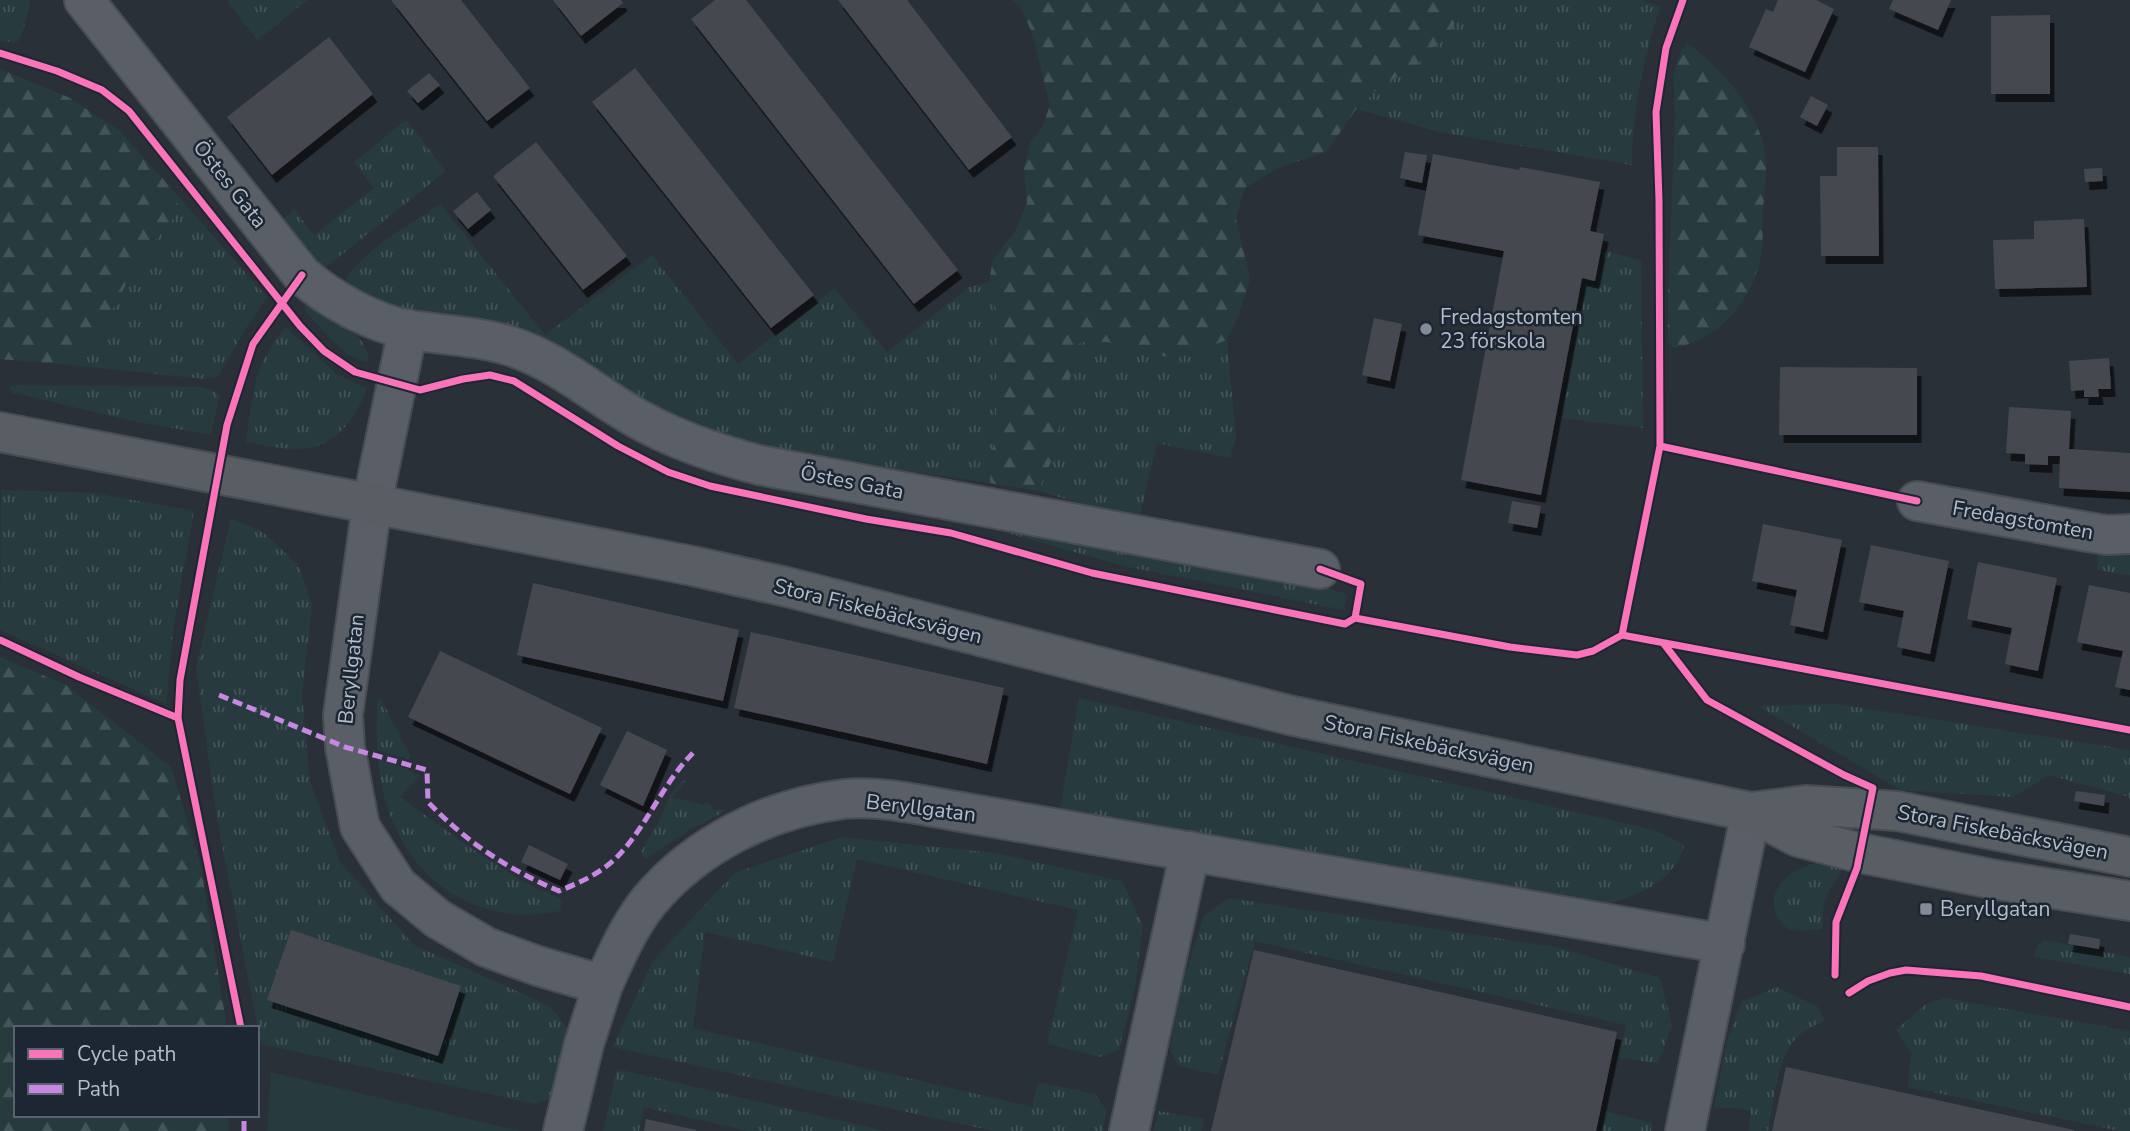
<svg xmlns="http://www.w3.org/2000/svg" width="2130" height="1131" font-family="'Nunito Sans',sans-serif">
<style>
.grass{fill:url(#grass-tufts)}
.forest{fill:url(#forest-firs)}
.garden{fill:#273a3e}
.building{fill:#444950;filter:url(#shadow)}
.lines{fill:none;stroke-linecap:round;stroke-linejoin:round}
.street-casing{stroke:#484c53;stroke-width:42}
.secondary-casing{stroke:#484c53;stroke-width:42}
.street{stroke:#5a5e66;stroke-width:38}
.secondary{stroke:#595d64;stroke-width:38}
.quiet{stroke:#c787e3;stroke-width:5;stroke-dasharray:10 5;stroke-linecap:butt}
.cycleway-casing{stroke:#1d2633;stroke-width:11}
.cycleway{stroke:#fb73b8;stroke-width:7}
.poi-dot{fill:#848b96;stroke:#1d2633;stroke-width:2.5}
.labels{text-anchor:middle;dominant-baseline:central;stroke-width:5;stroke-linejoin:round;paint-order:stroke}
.street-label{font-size:21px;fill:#b4bcc9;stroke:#1d2633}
.poi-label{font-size:21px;fill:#b4bcc9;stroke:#1d2633;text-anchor:start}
</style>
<defs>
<pattern id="grass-tufts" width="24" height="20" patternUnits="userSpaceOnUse" patternTransform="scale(1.75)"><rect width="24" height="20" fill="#273a3e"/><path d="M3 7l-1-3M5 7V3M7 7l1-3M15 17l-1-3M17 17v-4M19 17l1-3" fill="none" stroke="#445559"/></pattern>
<pattern id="forest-firs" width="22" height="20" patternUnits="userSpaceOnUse" patternTransform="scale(1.75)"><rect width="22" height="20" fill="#273a3e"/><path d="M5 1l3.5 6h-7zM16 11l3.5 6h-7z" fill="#445559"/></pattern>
<filter id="shadow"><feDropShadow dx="4.5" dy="8" stdDeviation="0" flood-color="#0009"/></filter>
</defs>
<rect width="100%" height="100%" fill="#2a3038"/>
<path class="grass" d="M 0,0 L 31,0 L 22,35 L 17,42 L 0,41 Z
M 229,0 L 308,0 L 257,40 L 227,1 Z
M 1462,0 L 1643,0 L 1660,7 C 1644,59 1632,110 1632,165 L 1439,132 L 1357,109 L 1382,85 L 1413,69 L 1453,28 Z
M 406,120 L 446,171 L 325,268 L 311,264 L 284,229 L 285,218 L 294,209 L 314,235 L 374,188 L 354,162 Z
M 172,189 L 267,297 L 242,334 L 218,377 L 205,379 L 70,365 L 94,343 L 141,257 L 180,210 Z
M 440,204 L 545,335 L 652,255 L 738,364 L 834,288 L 887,352 L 969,287 L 989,282 L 997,321 L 996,411 L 990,483 L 732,445 L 396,314 L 343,286 C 354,255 412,223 440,204 Z
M 1605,251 L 1641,260 L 1643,428 L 1561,418 L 1586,284 L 1598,285 Z
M 304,305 C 326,309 370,336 369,362 C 347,362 321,327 306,312 Z
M 286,327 L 335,373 L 366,388 C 363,401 356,413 348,423 C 320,459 287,449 246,442 C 253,393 252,367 286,327 Z
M 1227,340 L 1236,438 L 1230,458 L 1157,443 L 1139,520 L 1038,491 L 1053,457 L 1063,402 L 1080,341 L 1107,342 L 1175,359 Z
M 16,385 L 200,387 L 213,390 L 219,397 L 211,435 L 128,420 L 15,393 L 9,389 L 10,386 Z
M 1,490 L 95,493 L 194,511 L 173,630 L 166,704 L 0,630 Z
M 231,518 L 264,533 L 298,565 L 312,604 L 302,695 L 310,782 L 340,862 L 414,945 L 550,1006 L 570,1031 L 554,1097 L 535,1104 L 261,1044 L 217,819 L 196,668 Z
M 961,520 L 1292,579 L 1347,594 L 1344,610 L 1124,566 Z
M 2106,549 L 2130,551 L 2130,575 L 2097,570 L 2098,555 Z
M 380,697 L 411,757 L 409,759 L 377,750 L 377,704 Z
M 1079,698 L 1654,830 L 1685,845 C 1670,885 1643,893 1606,904 L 1060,808 Z
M 1837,704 L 2130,750 L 2130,800 L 2129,797 L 2049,775 L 2013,797 L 1900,790 L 1758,706 Z
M 378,759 L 405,768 L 420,776 L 400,797 L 468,846 L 525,883 L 562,899 L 560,911 C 544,913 528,916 512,914 C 430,904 384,837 378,759 Z
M 684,780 L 685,782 L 672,797 L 703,805 L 707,802 L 714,810 L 724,809 L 718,815 L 688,831 L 646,859 L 641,853 C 647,838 657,827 663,812 C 669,800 672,788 684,780 Z
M 842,837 L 994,853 L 1122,881 L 1143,926 L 1135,987 L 1119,1050 L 1100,1057 L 1047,1044 L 1078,910 L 857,859 L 833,962 L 705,932 L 693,1028 L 1032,1107 L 1038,1082 L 1095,1094 L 1106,1110 L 1103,1131 L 993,1131 L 613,1047 L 652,962 L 734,873 Z
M 1824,862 L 1846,865 C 1836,879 1825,894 1823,912 C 1822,918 1824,923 1822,929 L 1802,931 L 1788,929 C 1753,898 1789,865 1824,862 Z
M 1228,898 L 1556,947 L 1660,978 L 1672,1025 L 1658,1063 L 1619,1058 L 1626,1025 L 1255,941 L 1218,1075 L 1179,1066 L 1170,1050 L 1181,987 L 1204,916 Z
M 2044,940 L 2130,957 L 2130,974 L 2034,957 L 2037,946 Z
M 1777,987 L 1818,1007 L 1825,1020 C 1813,1026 1801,1031 1793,1042 C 1777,1062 1773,1105 1768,1131 L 1749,1131 L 1751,1110 L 1714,1107 L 1726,1044 L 1742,1001 Z
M 1945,998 L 2130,1031 L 2130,1131 L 2120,1131 L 1908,1087 L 1911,1052 L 1896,1030 L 1925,1005 Z
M 617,1069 L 885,1131 L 748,1131 L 644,1107 L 639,1131 L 603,1131 Z
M 1159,1111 L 1204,1119 L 1201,1131 L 1153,1131 Z
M 1605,1111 L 1652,1123 L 1651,1131 L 1601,1131 Z"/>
<path class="forest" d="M 1012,0 L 1462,0 L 1453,28 L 1413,69 L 1382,85 L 1357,108 L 1327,151 L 1276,169 L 1244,189 L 1236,219 L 1250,279 L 1239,314 L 1227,340 L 1175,359 L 1107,342 L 1080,342 L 1064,401 L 1053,457 L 1038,491 L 990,483 L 996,411 L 997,321 L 989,282 L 993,260 L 1015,231 L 1027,203 L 1024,168 L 1031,141 L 1042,128 L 1050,105 L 1032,33 L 1021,8 Z
M 1687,43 C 1720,67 1749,100 1762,139 C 1769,161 1765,185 1763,208 C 1761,222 1764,237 1762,251 C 1754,298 1722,339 1674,348 L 1668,342 L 1668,300 L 1675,115 L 1673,75 L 1680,53 Z
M 0,69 L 68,97 L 120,131 L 172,189 L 180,210 L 141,257 L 94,343 L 70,365 L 0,359 Z
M 0,657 L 66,685 L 171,767 L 201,867 L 227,1028 L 16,1028 L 16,1115 L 229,1115 L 229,1131 L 0,1131 Z"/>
<path class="garden" d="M 271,1072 L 520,1131 L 267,1131 Z"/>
<path class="building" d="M 391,0 L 461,0 L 530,88 L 487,121 Z
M 553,0 L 621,0 L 623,3 L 581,36 Z
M 715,0 L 746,0 L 958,270 L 914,304 L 691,19 Z
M 838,0 L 907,0 L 1012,137 L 969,170 Z
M 1778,0 L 1816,0 L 1834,9 L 1805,72 L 1749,47 L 1766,9 L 1773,12 Z
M 1893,0 L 1951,0 L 1938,30 L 1889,9 Z
M 2050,15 L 2050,94 L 1991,94 L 1991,16 Z
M 329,37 L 373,94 L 272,175 L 227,117 Z
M 635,68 L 814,295 L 771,328 L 592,102 Z
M 429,73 L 440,85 L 418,103 L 407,91 Z
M 1811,96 L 1828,105 L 1817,126 L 1800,117 Z
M 536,142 L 627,256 L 583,290 L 493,176 Z
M 1837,147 L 1878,147 L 1879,256 L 1821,256 L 1820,176 L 1837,176 Z
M 1405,152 L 1427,155 L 1422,183 L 1400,178 Z
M 1433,154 L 1519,170 L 1520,167 L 1600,182 L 1590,231 L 1604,234 L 1595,281 L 1582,278 L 1541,495 L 1461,480 L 1504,251 L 1418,235 Z
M 2102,168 L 2103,181 L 2085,182 L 2084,169 Z
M 477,192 L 491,210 L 468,229 L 453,211 Z
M 2084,219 L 2087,287 L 1995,289 L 1993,240 L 2034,239 L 2034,221 Z
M 1374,318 L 1402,324 L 1390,381 L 1362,375 Z
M 2109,358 L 2111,389 L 2098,389 L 2099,397 L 2084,397 L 2084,390 L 2071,391 L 2069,361 Z
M 1780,367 L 1917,368 L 1917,435 L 1779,435 Z
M 2009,407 L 2071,411 L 2069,449 L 2130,453 L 2130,492 L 2059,488 L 2060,456 L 2048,456 L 2048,465 L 2025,464 L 2025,454 L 2006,453 Z
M 1512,501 L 1541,506 L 1537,528 L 1508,523 Z
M 1763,524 L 1842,540 L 1823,632 L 1790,625 L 1797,590 L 1752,581 Z
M 1871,545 L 1949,561 L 1930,654 L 1897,647 L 1904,611 L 1859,602 Z
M 1978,562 L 2057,578 L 2038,671 L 2005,664 L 2012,628 L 1967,619 Z
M 533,583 L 739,630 L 723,701 L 517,655 Z
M 2089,585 L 2130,593 L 2130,690 L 2115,687 L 2123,651 L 2077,642 Z
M 751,632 L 1004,688 L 987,764 L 734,708 Z
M 440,651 L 602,728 L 570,794 L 408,717 Z
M 627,731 L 667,750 L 643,806 L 600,785 Z
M 2076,791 L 2105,795 L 2104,806 L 2074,801 Z
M 529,845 L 568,864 L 560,880 L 521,862 Z
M 291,930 L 461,986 L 438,1056 L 267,1000 Z
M 2070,934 L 2100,939 L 2099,949 L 2068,944 Z
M 1254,950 L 1617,1032 L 1596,1131 L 1211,1131 Z
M 1786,1067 L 2074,1130 L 2074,1131 L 1772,1131 Z
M 646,1119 L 696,1130 L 696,1131 L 644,1131 Z"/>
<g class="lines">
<g class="street-casing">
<path id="street" d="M 84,0 L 302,275 C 329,299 374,324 410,330 C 444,335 477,336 510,346 C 558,361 596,396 640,420 C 678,441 717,454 759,465 L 1320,569
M 408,329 L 372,504 L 343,715 L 345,747 L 360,827 L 398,886 L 438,919 L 486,947 L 538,966 L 603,985 C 616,956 629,926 649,901 C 698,843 770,808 844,799 C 881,795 925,806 961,812 L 1725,944
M 1917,501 L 2088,532 L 2107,535 L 2130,534
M 563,1131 L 584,1044 L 603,985
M 1129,1131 L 1190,851
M 1685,1131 L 1751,812"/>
</g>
<g class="secondary-casing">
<path id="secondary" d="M 0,432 L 693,566 L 787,587 L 1289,715 L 1751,812 L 1798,837 L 1860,853 L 1997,880 L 2130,901
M 1751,812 L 1806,805 L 1897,811 L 2130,857"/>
</g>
<use href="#street" class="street"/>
<use href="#secondary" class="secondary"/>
<path class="quiet" d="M 219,695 L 345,747 L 427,770 L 428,802 C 466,842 509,870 559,891 C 581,882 602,873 619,855 C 648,824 663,783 693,753
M 244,1131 L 244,1115"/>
<g class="cycleway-casing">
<path id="cycleway" d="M 0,53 L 57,71 L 102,90 L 129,111 L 300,326 L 324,351 L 355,372 L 420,390 L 463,379 L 490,375 L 514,381 L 618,446 L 668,472 L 710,486 L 866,519 L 951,533 L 1092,573 L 1345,624 L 1355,618
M 1660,446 L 1917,501
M 1320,569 L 1361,584 L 1355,618 L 1510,647 L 1577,655 L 1593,651 L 1622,635 L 2130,730
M 1622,635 L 1660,446 L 1659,200 L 1656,112 L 1666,48 L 1683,0
M 0,640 L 79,677 L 178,718
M 1664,644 L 1707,700 L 1844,775 L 1873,788 L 1857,868 L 1836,922 L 1835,975
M 1849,993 L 1868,981 L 1890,973 L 1906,970 L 1981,976 L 2130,1007
M 241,1028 L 178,718 L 180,680 L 227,425 L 253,344 L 302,275"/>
</g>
<use href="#cycleway" class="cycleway"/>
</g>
<g class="poi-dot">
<circle cx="1426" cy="329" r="7"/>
<rect x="1919" y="902" width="14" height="14" rx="3.5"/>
</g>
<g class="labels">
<g class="street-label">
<text transform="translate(230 184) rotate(52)">Östes Gata</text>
<text transform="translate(852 482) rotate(11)">Östes Gata</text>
<text transform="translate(2023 520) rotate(10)">Fredagstomten</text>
<text transform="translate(878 611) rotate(14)">Stora Fiskebäcksvägen</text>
<text transform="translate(351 669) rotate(-84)">Beryllgatan</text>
<text transform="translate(1429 744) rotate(12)">Stora Fiskebäcksvägen</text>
<text transform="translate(921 808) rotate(7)">Beryllgatan</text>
<text transform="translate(2003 832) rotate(11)">Stora Fiskebäcksvägen</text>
</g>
<g class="poi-label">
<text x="1440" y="317">Fredagstomten<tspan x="1440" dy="24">23 förskola</tspan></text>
<text x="1940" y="909">Beryllgatan</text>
</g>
</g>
<rect x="14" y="1026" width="245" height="91" fill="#1d2633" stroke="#59626f" stroke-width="2"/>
<rect x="28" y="1049" width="35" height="10" fill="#fb73b8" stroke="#59626f" stroke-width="2"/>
<text x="77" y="1061" font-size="21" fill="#b4bcc9">Cycle path</text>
<rect x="28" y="1084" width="35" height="10" fill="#c787e3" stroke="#59626f" stroke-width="2"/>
<text x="77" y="1096" font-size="21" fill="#b4bcc9">Path</text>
</svg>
